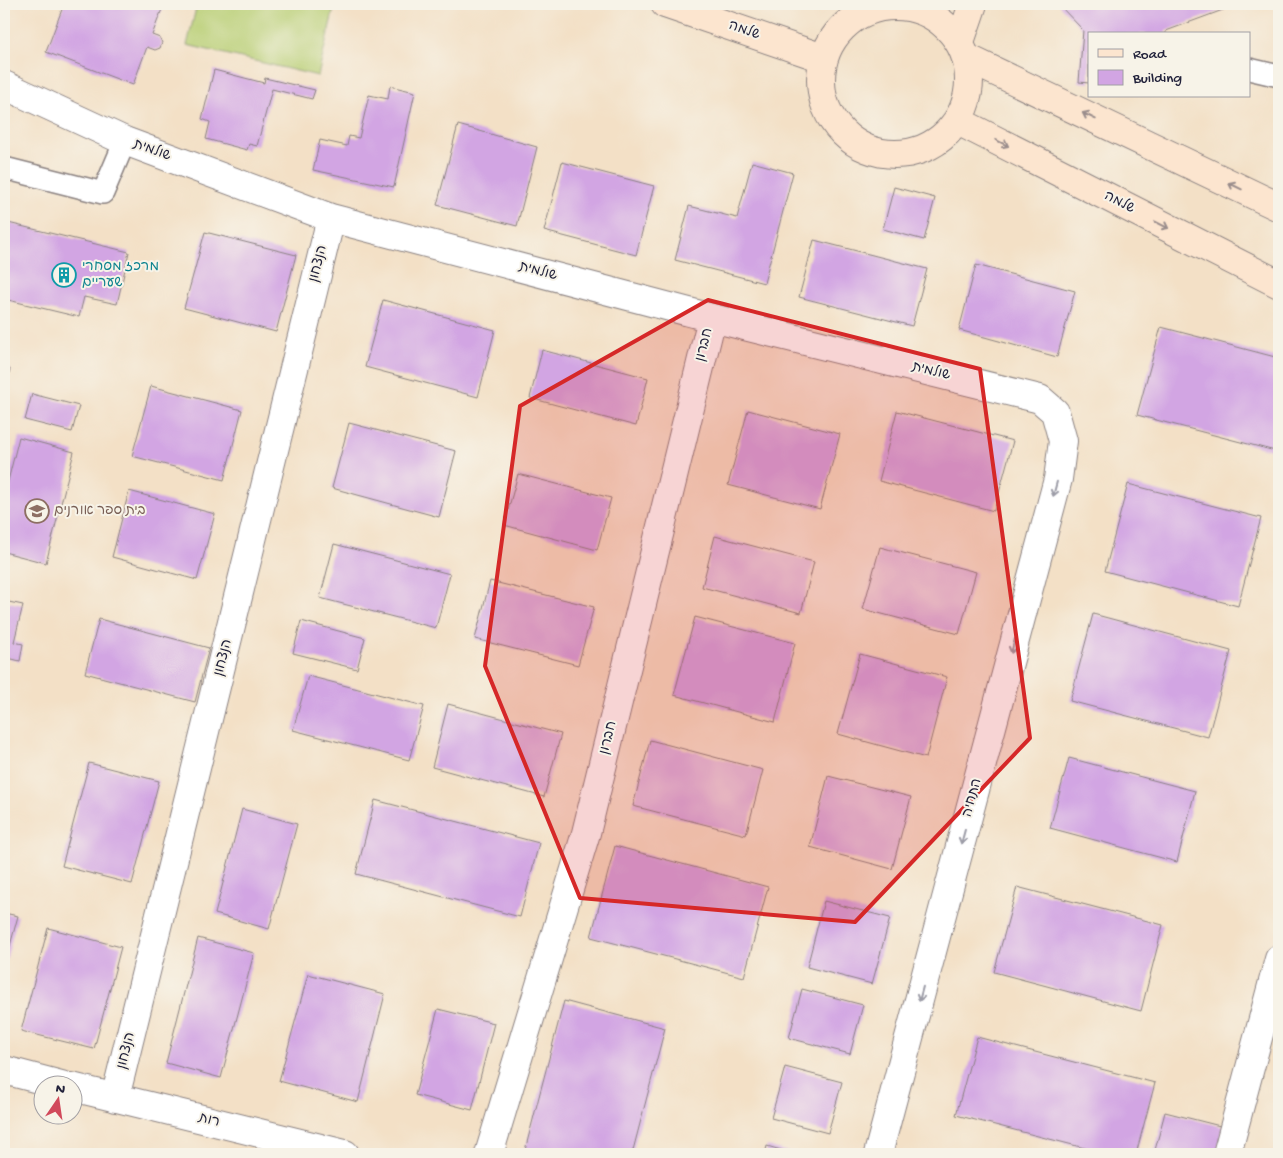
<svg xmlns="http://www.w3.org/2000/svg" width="1283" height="1158" font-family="'Gochi Hand','Playpen Sans Hebrew',sans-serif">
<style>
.pitch{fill:#b7ce72;stroke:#6c7856}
.building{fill:#d2a5e3}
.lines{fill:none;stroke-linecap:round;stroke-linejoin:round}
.lane-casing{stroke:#8a8180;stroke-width:24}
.street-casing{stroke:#8a8180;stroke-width:30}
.secondary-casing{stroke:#8a8180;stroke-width:30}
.lane{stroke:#fff;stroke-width:21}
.street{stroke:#fff;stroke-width:28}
.secondary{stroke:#fce5cf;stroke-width:28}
.oneway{stroke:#9a8d8c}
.oneway2{stroke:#9c9ca7}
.marked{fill:#d62828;fill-opacity:0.2;stroke:#d62828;stroke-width:4;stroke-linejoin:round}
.labels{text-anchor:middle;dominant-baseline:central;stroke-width:4;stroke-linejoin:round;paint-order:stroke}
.street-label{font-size:14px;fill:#22223b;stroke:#f7f3e8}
.culture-label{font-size:14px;fill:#0d838f;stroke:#f7f3e8;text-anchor:start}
.education-label{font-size:14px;fill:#785e54;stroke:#f7f3e8;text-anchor:start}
</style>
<rect width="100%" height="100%" fill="#f7f3e8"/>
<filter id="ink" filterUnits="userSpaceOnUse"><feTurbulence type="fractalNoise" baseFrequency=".02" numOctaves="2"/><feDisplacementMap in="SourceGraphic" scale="10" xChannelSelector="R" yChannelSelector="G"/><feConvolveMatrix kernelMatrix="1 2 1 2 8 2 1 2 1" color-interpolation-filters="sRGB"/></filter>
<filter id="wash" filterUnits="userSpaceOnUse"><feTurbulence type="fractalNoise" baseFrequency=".0096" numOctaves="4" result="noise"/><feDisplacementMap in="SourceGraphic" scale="20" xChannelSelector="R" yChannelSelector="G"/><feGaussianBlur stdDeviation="1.12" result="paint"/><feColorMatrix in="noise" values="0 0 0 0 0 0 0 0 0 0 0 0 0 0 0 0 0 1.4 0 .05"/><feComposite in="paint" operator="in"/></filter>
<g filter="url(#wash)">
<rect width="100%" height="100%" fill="#f3e0c6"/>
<path class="pitch" d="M 197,4 L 335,4 L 318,76 L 187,45 Z"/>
<g id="blocks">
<path class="building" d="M 64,4 L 164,4 L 152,35 L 160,38 L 162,43 L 160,48 L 155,50 L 147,47 L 133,85 L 46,52 Z
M 1058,4 L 1239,4 L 1166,31 L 1166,34 L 1089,34 L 1089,83 L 1079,82 L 1083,30 Z
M 214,70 L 264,83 L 265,78 L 315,90 L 312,99 L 272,89 L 257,146 L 249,144 L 247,150 L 206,139 L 210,122 L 202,119 Z
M 390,86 L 415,92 L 394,187 L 313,170 L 320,140 L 347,146 L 349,136 L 359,138 L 369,95 L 388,99 Z
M 458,125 L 537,147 L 517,226 L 437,205 Z
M 562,162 L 654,186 L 636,255 L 544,231 Z
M 752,162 L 793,173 L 764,283 L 675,260 L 689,206 L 737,218 Z
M 894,187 L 935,198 L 924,240 L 883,229 Z
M 4,222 L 129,252 L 117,304 L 84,297 L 79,317 L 4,299 Z
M 205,232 L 296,255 L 276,332 L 184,308 Z
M 814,240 L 927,269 L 912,326 L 799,297 Z
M 976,265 L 1075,291 L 1057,357 L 959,330 Z
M 383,300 L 495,330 L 478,397 L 365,367 Z
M 1161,327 L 1279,358 L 1279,452 L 1137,415 Z
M 542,350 L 648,378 L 636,426 L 530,398 Z
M 4,368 L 10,369 L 5,395 L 4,395 Z
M 151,386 L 242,410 L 224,480 L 132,456 Z
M 32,394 L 79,406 L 72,432 L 25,420 Z
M 748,410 L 840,434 L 820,509 L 728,485 Z
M 897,411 L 1013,441 L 994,511 L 879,481 Z
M 349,423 L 456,451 L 439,517 L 332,488 Z
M 19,437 L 74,452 L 46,563 L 4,552 L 4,497 Z
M 518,474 L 611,498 L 597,550 L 504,525 Z
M 1128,484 L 1261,518 L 1238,606 L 1105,571 Z
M 129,491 L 215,514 L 197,580 L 112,557 Z
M 715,536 L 814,562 L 801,613 L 702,587 Z
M 334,544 L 450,574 L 436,628 L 320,598 Z
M 880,547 L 976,572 L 959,634 L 863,609 Z
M 490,581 L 594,607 L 578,665 L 475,639 Z
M 4,601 L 23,605 L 14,642 L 23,644 L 20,661 L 4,657 Z
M 1093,614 L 1231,651 L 1208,737 L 1070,701 Z
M 695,617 L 795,643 L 775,722 L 674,695 Z
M 99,619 L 209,648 L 195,702 L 85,673 Z
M 301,621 L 365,638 L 357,669 L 293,653 Z
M 860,654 L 947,677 L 926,758 L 838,734 Z
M 308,676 L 424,706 L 409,760 L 293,730 Z
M 448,704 L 561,734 L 544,797 L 432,767 Z
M 650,740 L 763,770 L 746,835 L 633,806 Z
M 1069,758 L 1195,791 L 1177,862 L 1050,828 Z
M 89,763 L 159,781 L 132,884 L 62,866 Z
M 828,776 L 911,797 L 892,869 L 810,847 Z
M 375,800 L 539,843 L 520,917 L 356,874 Z
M 242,809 L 297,824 L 269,929 L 215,914 Z
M 615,846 L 768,887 L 744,977 L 591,937 Z
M 1017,887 L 1163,925 L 1141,1011 L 994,972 Z
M 824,901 L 890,918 L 872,984 L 807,967 Z
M 4,913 L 18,916 L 4,968 Z
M 48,928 L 121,947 L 94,1049 L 21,1031 Z
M 198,938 L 254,953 L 221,1078 L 166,1063 Z
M 308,974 L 385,994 L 358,1102 L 279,1081 Z
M 802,989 L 863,1005 L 850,1054 L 789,1038 Z
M 564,1001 L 665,1028 L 632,1154 L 524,1154 Z
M 438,1009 L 494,1023 L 472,1110 L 415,1095 Z
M 977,1037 L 1155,1083 L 1136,1154 L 1108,1154 L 956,1115 Z
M 785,1067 L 842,1082 L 828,1133 L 771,1118 Z
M 1165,1112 L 1224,1127 L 1217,1154 L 1154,1154 Z
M 767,1146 L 795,1154 L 765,1154 Z"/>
</g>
</g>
<g filter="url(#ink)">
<use href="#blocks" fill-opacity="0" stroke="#8a8180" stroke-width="1"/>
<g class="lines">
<g class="lane-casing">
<path id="lane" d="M 1249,69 L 1279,76
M 4,168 L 103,193 L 125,141"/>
</g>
<g class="street-casing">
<path id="street" d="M 4,85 L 125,141 L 331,218 L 712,318 L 1040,399 L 1055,412 L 1063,441 L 1058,479 L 878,1154
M 4,1070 L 65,1086
M 72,1087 L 345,1154
M 115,1098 L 331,218
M 489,1154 L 586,833 L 712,318
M 1227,1154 L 1279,959"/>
</g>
<g class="secondary-casing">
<path id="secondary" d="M 665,4 L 823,58
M821 80a74 74 0 1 1 148 0a74 74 0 1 1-148 0Z
M 960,42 L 973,4
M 967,58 L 1279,207
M 958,121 L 1279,284"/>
</g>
<use href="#lane" class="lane"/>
<use href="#street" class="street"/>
<use href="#secondary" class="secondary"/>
</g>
<defs><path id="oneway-shaft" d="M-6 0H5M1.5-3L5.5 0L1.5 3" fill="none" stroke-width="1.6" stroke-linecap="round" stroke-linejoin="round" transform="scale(1.25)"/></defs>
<g class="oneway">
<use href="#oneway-shaft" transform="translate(1089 116) rotate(-154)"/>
<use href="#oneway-shaft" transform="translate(1002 143) rotate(27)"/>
<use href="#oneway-shaft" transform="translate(1235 186) rotate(-154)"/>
<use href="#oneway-shaft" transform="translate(1162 225) rotate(27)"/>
</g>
<g class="oneway2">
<use href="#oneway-shaft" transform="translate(1055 489) rotate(105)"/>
<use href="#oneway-shaft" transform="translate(1013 646) rotate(105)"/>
<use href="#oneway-shaft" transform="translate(963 837) rotate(105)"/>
<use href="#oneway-shaft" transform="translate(921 994) rotate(105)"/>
</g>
</g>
<path class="marked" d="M 708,300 L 980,369 L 1030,738 L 855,922 L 580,898 L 485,666 L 520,406 Z"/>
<defs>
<g id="building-ring" transform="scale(1.25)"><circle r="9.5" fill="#f7f3e8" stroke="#0f9aa8" stroke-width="1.5"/><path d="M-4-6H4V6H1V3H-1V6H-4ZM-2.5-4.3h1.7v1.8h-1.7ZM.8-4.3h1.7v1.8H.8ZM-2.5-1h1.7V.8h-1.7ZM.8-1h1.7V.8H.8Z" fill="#0f9aa8"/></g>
<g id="school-ring" transform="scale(1.25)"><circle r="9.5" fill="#f7f3e8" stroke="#8d6e63" stroke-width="1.5"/><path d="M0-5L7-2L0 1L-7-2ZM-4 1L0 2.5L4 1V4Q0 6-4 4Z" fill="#8d6e63"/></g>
</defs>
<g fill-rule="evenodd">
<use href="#building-ring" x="64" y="275"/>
<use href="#school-ring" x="37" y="511"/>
</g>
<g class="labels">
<g class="street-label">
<text transform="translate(744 31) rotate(19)">שלמה</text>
<text transform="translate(152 151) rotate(20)">שולמית</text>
<text transform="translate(1119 203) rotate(27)">שלמה</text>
<text transform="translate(319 264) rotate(-76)">הנצחון</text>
<text transform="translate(538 272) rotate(15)">שולמית</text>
<text transform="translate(705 345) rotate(-76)">חברון</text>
<text transform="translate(931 372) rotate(14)">שולמית</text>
<text transform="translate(224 658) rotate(-76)">הנצחון</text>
<text transform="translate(609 738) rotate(-76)">חברון</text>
<text transform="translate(973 798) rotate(-75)">התחיה</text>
<text transform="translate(127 1051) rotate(-76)">הנצחון</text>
<text transform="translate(209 1121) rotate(14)">רות</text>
</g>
<g class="culture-label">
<text x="82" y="267">מרכז מסחרי<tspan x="82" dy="16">שעריים</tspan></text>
</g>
<g class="education-label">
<text x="54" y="511">בית ספר אורנים</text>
</g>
</g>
<rect width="1283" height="1158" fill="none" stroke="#f7f3e8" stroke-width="20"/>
<rect x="1088" y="32" width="162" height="65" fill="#f7f3e8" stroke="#a29fa3"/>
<rect x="1098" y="49" width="25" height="8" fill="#fce5cf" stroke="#a29fa3"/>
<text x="1133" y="58" font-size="15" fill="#22223b">Road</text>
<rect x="1098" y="70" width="25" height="15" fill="#d2a5e3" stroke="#a29fa3"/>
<text x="1133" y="82" font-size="15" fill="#22223b">Building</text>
<g transform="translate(58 1100) rotate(13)"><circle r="24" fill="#f7f3e8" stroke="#a29fa3"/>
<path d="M0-4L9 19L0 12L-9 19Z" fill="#d1495b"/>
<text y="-8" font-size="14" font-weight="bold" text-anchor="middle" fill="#22223b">N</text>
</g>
</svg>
